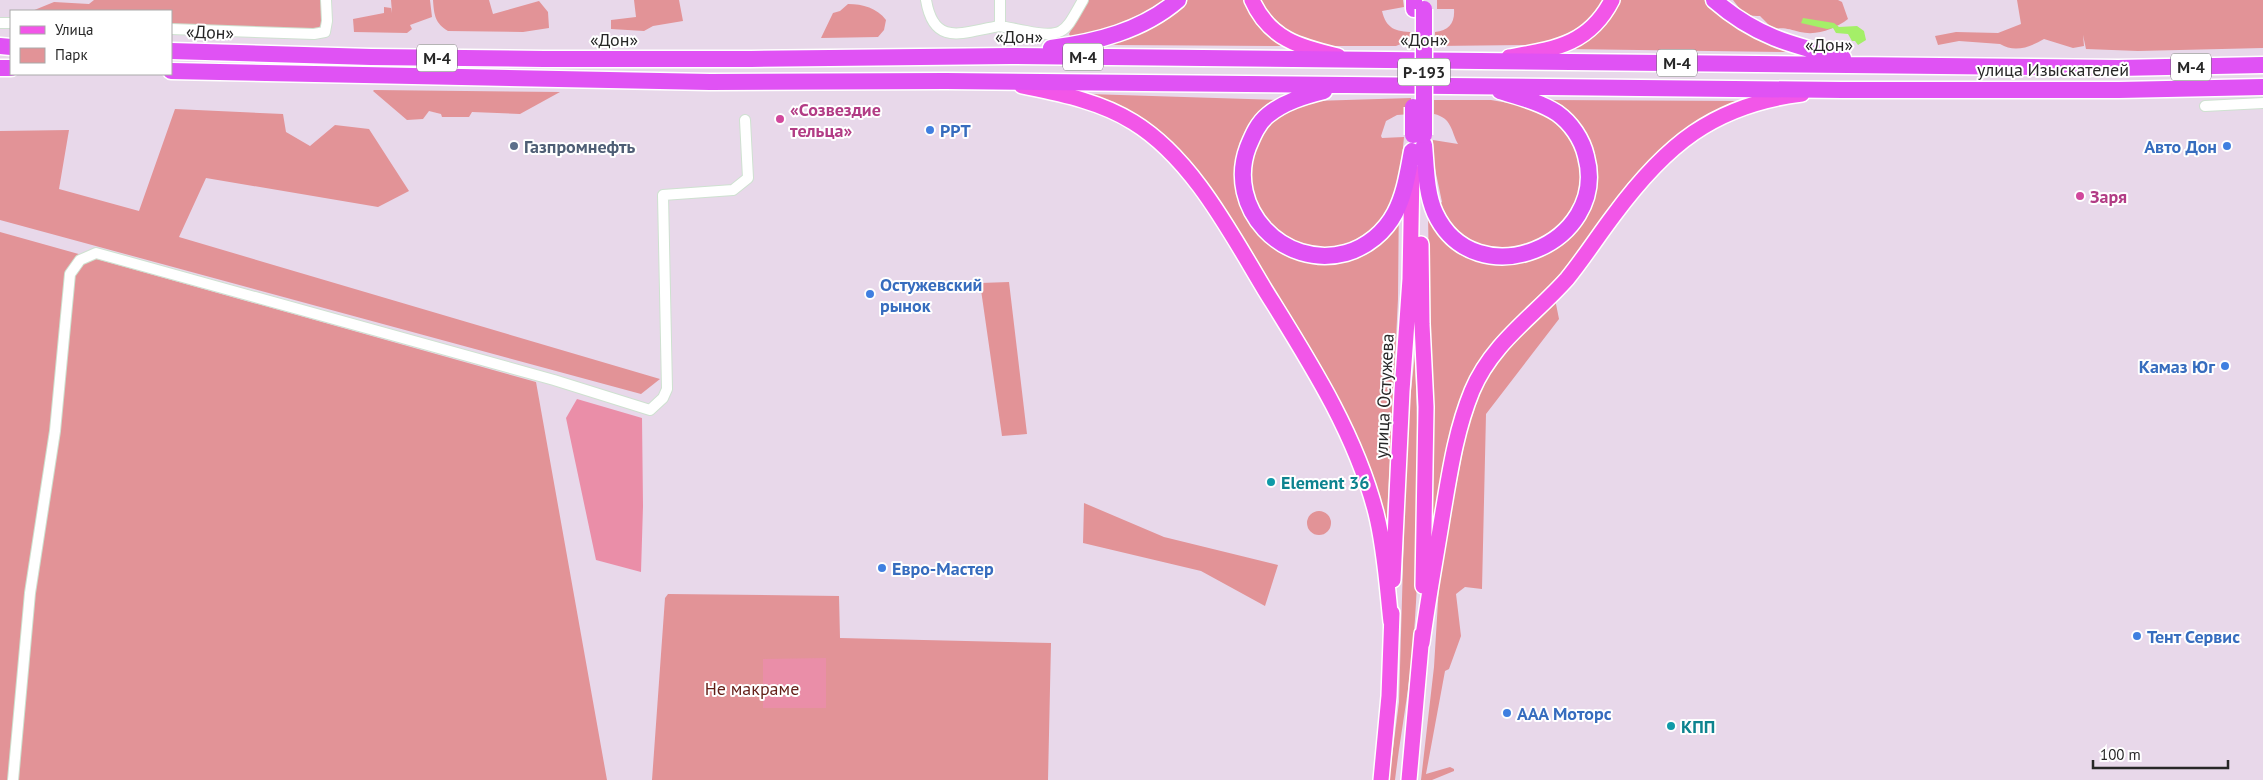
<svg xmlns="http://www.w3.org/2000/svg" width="2263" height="780" font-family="'PT Sans',sans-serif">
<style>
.green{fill:#e29397}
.pitch{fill:#ea8ea8}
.water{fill:#a4ef68}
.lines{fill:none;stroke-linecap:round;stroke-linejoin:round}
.minor-casing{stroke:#cee1d0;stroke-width:12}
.primary-casing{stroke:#fff;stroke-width:18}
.trunk-casing{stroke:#fff;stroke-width:19}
.minor{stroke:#fff;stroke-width:10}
.primary{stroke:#f256e8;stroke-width:15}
.trunk{stroke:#e052f4;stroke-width:16}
.trunk-bridge-casing{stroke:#fff;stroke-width:19;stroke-linecap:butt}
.trunk-bridge{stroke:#e052f4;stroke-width:16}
.hotel-dot{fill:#d1479c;stroke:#fff;stroke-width:2}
.shop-dot{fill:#3f7fe0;stroke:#fff;stroke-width:2}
.service-dot{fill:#5c6f8a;stroke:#fff;stroke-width:2}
.culture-dot{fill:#0f9aa8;stroke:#fff;stroke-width:2}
.labels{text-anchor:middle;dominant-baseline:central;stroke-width:4;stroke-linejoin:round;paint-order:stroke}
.shield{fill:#fff;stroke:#686868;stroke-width:1}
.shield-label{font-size:16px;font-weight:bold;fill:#272727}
.street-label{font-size:18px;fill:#272727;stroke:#fff}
.hotel-label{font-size:18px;font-weight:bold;fill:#b23c85;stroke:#fff;text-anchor:start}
.shop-label{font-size:18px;font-weight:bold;fill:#366cbe;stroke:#fff;text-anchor:start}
.service-label{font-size:18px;font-weight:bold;fill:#4e5e75;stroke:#fff;text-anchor:start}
.culture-label{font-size:18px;font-weight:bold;fill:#0d838f;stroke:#fff;text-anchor:start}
.park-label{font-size:18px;fill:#641f18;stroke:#fff}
</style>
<rect width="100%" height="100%" fill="#e8d8ea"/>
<path class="green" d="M 94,0 L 321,0 L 323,21 L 319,28 L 305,30 L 171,26 L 171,11 L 32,11 L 54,2 L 89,4 Z
M 391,0 L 430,0 L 432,17 L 410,25 L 412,29 L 407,33 L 354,32 L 353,19 L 384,13 L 384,7 L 391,8 L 392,13 Z
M 433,0 L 489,0 L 493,14 L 539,1 L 548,12 L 549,28 L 523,32 L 448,31 C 435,23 434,15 433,0 Z
M 634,0 L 679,0 L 683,21 L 653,26 L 644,31 L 611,29 L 611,20 L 636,17 Z
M 1087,0 L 1403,0 L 1404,7 L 1382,11 C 1386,28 1395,32 1413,32 L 1413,39 L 1396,46 L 1286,46 L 1117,45 L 1071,38 L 1069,34 Z
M 1437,0 L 1706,0 C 1731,25 1752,37 1785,49 L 1786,52 L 1568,49 L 1534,45 L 1435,46 L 1435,32 C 1449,30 1455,23 1454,9 L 1437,9 Z
M 1733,0 L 1838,0 L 1842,2 L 1848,19 C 1835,29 1817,36 1800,32 C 1789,29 1784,27 1773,29 L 1760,16 C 1746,17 1741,11 1733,0 Z
M 2017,0 L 2263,0 L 2263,48 L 2138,51 L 2086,49 L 2083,35 L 2084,46 L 2073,48 L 2044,39 C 2030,47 2015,53 2000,44 L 1959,41 L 1938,45 L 1935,36 L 1956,32 L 1998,33 L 2021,24 Z
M 848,4 C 863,4 877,8 886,20 L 884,30 L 878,37 L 821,38 L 833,13 L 840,11 Z
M 374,90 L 560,92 L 520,114 L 472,112 L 469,117 L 442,117 L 441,114 L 429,111 L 423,119 L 407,120 L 373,91 Z
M 1088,94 L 1314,101 L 1411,98 L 1411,114 L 1397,115 L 1386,121 L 1381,136 L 1382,138 L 1404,137 L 1399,190 L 1398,299 L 1386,538 L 1379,505 L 1203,181 Z
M 1434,100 L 1491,100 L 1520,105 L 1549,100 L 1740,101 L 1695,123 L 1658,151 L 1626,188 L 1569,267 L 1483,359 L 1433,540 L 1428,213 L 1442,202 L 1434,164 L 1433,140 L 1458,144 C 1451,131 1452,118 1434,114 Z
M 175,109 L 283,114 L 286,132 L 310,146 L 335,125 L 369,129 L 409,191 L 378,207 L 206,178 L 179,237 L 660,379 L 641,394 L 0,220 L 0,131 L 69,130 L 59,189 L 139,211 Z
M 0,232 L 536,382 L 607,780 L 0,780 Z
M 1009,282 L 1027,434 L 1002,436 L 980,283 Z
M 1555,299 L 1559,319 L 1486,414 L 1482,589 L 1465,587 L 1456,594 L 1461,636 L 1449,669 L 1445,671 L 1426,774 L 1450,767 L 1454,769 L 1454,771 L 1432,780 L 1421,780 L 1434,667 L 1440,569 L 1470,414 L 1476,397 L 1498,357 Z
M 1415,354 C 1418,454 1422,555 1412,655 C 1408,697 1400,738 1395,780 L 1389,780 L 1399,702 L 1407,427 Z
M 1084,503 L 1164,537 L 1278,565 L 1265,606 L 1201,571 L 1083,543 Z
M1307 523a12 12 0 1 1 24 0a12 12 0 1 1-24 0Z
M 668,594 L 839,596 L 840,638 L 1051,643 L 1048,780 L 652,780 L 665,598 Z"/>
<path class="pitch" d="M 577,399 L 642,418 L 643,506 L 641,572 L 596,560 L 566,418 Z
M 826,658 L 826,708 L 763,708 L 763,659 Z"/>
<path class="water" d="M 1803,18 L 1834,23 L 1839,27 L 1857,26 L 1864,31 L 1866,40 L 1858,45 L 1855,41 L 1852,41 L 1848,34 L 1836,33 L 1833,28 L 1827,29 L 1801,23 Z"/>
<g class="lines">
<g class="minor-casing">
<path id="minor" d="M 926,0 C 934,48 963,32 1000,26 L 1000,0
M 0,23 L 11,23
M 1000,26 C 1009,28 1017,29 1026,31 C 1065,39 1065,31 1083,0
M 171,29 L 314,34 L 325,32 L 327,21 L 326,0
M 2205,106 L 2263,103
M 13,780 L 30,593 L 55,431 L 70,274 L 80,260 L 96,253 L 554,380 L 650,410 L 663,398 L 667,389 L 663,195 L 733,190 L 748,178 L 745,120"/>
</g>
<g class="primary-casing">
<path id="primary" d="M 1252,0 C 1269,39 1300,47 1338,56
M 1509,57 C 1554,49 1589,45 1612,0
M 1022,86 C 1061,94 1099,101 1133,122 C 1192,158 1230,232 1265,290 C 1309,361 1355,432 1376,513 C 1385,549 1387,586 1391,622
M 1421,244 L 1422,324 L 1426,407 L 1423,586
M 1393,580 L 1402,391 L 1410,279 L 1412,171
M 1422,643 C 1428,599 1436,556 1443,512 C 1450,471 1456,430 1472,391 C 1492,343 1534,316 1567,279 C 1584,258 1598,236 1614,215 C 1665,146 1713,105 1802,94
M 1381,780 L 1389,696 L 1392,613
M 1409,780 L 1422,634"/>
</g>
<g class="trunk-casing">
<path id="trunk" d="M 1714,0 C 1755,36 1791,45 1843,58
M 1414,9 L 1414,0
M 0,46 L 11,47
M 1051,48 C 1096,42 1142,31 1178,0
M 171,51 L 371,57 L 544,59 L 751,59 L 1011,56 L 2118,68 L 2263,65
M 0,68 L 11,68
M 171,71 L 710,82 L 946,81 L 1842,90 L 2119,90 L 2263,87
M 1324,91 C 1304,96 1284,102 1268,115 C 1258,123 1253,135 1248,147 C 1225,208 1283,270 1346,253 C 1367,247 1385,232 1395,213 C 1405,194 1408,172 1412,151
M 1424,145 C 1426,167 1426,193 1435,213 C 1475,299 1610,245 1586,156 C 1582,139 1571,123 1557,113 C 1540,102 1519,97 1500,91"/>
</g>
<use href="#minor" class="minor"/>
<use href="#primary" class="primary"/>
<use href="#trunk" class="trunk"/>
<g class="trunk-bridge-casing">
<path id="trunk-bridge" d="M 1424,9 L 1424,135
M 1413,135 L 1413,107"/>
</g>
<use href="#trunk-bridge" class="trunk-bridge"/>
</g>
<g class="hotel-dot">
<circle cx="780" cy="119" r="5"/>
<circle cx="2080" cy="196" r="5"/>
</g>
<g class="shop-dot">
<circle cx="930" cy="130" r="5"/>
<circle cx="2227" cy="146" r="5"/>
<circle cx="870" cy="294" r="5"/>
<circle cx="2225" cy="366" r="5"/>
<circle cx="882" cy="568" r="5"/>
<circle cx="2137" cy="636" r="5"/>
<circle cx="1507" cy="713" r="5"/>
</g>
<circle class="service-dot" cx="514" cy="146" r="5"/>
<g class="culture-dot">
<circle cx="1271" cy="482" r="5"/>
<circle cx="1671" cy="726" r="5"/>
</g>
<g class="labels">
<g class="shield">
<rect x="1063" y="43.5" width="40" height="27" rx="4"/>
<rect x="417" y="44.5" width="40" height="27" rx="4"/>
<rect x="1657" y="49.5" width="40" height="27" rx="4"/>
<rect x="2171" y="53.5" width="40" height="27" rx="4"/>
<rect x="1398" y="58.5" width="52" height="27" rx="4"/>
</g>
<g class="shield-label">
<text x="1083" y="57">М-4</text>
<text x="437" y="58">М-4</text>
<text x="1677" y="63">М-4</text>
<text x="2191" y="67">М-4</text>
<text x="1424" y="72">Р-193</text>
</g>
<g class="street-label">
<text transform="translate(210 32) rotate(2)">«Дон»</text>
<text x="1019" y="36">«Дон»</text>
<text x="614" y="39">«Дон»</text>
<text x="1424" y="39">«Дон»</text>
<text x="1829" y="44">«Дон»</text>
<text x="2053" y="69">улица Изыскателей</text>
<text transform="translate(1384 396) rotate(-87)">улица Остужева</text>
</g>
<g class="hotel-label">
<text x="790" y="109">«Созвездие<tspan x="790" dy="21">тельца»</tspan></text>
<text x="2090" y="196">Заря</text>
</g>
<g class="shop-label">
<text x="940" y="130">РРТ</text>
<text x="2217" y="146" text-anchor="end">Авто Дон</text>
<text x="880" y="284">Остужевский<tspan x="880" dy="21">рынок</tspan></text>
<text x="2215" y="366" text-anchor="end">Камаз Юг</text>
<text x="892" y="568">Евро-Мастер</text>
<text x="2147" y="636">Тент Сервис</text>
<text x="1517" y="713">ААА Моторс</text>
</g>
<g class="service-label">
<text x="524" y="146">Газпромнефть</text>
</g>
<g class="culture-label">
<text x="1281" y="482">Element 36</text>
<text x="1681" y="726">КПП</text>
</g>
<g class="park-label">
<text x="752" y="688">Не макраме</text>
</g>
</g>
<rect x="10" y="10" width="162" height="65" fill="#ffffff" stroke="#a9a9a9"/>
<rect x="20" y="26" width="25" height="8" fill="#f256e8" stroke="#a9a9a9"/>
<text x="55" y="35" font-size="15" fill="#272727">Улица</text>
<rect x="20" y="48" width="25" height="15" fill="#e29397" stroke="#a9a9a9"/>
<text x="55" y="60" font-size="15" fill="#272727">Парк</text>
<path d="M2093 760v8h135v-8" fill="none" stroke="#272727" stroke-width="2.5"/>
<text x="2100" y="760" font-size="15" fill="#272727" stroke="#ffffff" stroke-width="4" paint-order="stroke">100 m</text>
</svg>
